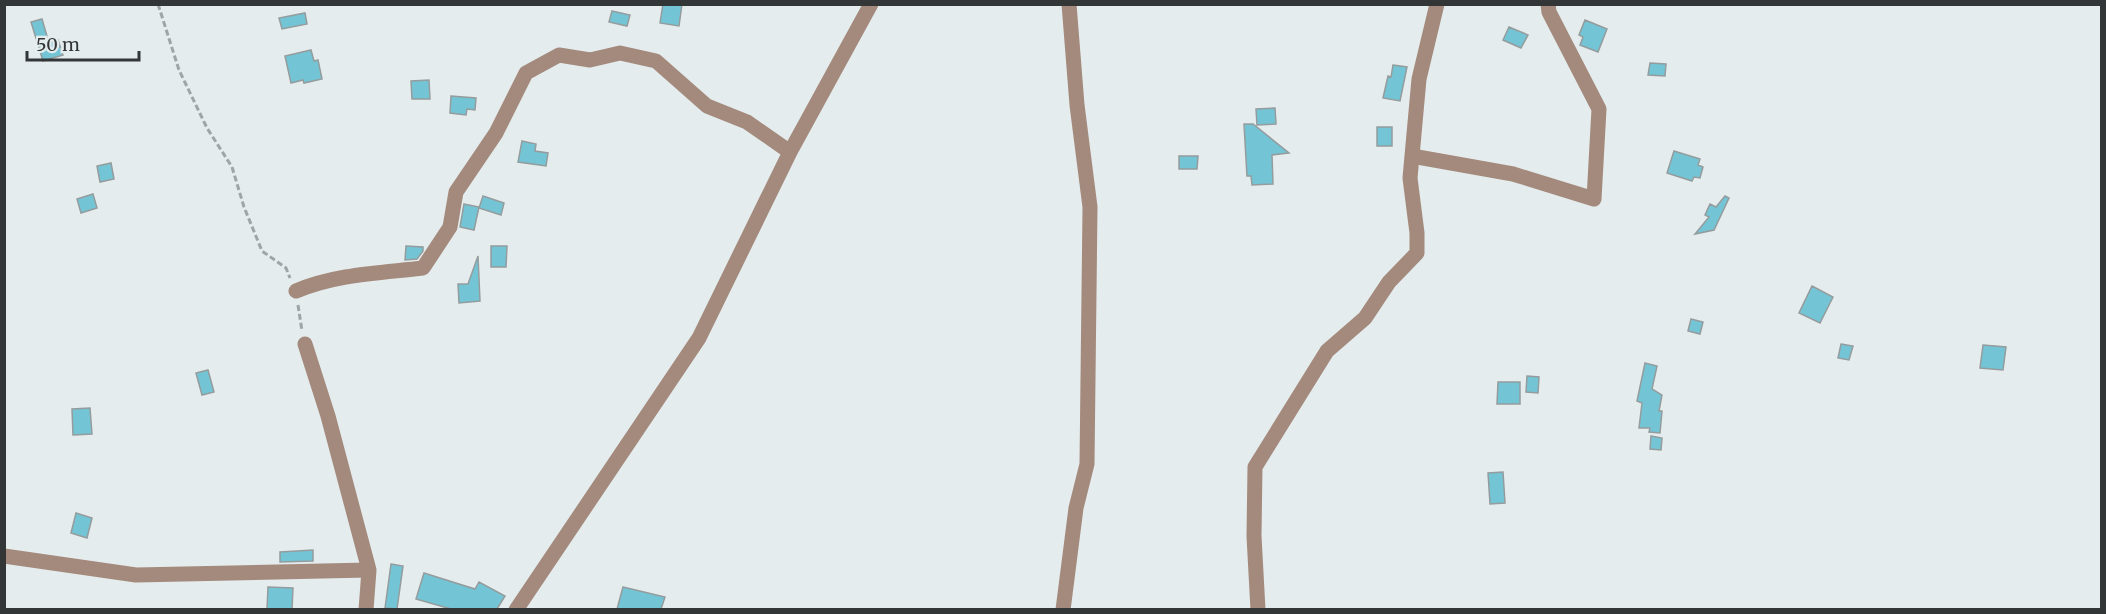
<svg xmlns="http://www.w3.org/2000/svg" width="2106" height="614" font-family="Merriweather,serif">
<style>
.building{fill:#73c5d5;stroke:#949c9d;stroke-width:1.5}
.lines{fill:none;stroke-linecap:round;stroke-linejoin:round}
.path{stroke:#9fa5a6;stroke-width:3;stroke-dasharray:6 3;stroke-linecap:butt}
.minor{stroke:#a48a7c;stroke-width:15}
</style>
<rect width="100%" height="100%" fill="#e4ecee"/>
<path class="building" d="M 663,4 L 682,4 L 679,26 L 660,23 Z
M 612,11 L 630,15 L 627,26 L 609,22 Z
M 305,13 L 307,24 L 282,29 L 279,18 Z
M 42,19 L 49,43 L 58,40 L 63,55 L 43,61 L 31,22 Z
M 1585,20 L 1607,29 L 1598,52 L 1580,45 L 1583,37 L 1579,35 Z
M 1509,27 L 1528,35 L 1521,48 L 1503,40 Z
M 311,50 L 314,61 L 318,60 L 322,79 L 304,83 L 303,80 L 291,83 L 285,56 Z
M 1650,63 L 1666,64 L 1665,76 L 1648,75 Z
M 1393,65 L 1407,67 L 1400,101 L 1383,98 L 1388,76 L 1391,77 Z
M 429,80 L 430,99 L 412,99 L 411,81 Z
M 451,96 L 476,98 L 475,110 L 467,109 L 466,115 L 450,113 Z
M 1275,108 L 1276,124 L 1257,125 L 1256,109 Z
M 1244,124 L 1253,124 L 1289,153 L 1272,155 L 1273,184 L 1252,185 L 1251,176 L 1247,176 Z
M 1377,127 L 1392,127 L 1392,146 L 1377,146 Z
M 522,141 L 536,144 L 535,151 L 548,153 L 546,166 L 518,162 Z
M 1674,151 L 1700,159 L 1698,165 L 1703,167 L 1700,178 L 1694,177 L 1692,181 L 1667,173 Z
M 1179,156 L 1198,156 L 1197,169 L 1179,169 Z
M 111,163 L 114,179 L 100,182 L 97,166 Z
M 93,194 L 97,208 L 81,213 L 77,199 Z
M 483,196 L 504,203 L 501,215 L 479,208 Z
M 1725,196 L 1729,198 L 1714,230 L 1695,234 L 1709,217 L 1705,215 L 1710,204 L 1716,207 Z
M 464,204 L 479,207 L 474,230 L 460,227 Z
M 406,246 L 423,247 L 423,251 L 417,259 L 405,260 Z
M 491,246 L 507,246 L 506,267 L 491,267 Z
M 478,256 L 480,301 L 459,303 L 458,284 L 468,284 Z
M 1812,286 L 1833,297 L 1820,323 L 1799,313 Z
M 1691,319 L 1703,322 L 1700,334 L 1688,331 Z
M 1841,344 L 1853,346 L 1849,360 L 1838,358 Z
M 1983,345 L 2006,347 L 2003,370 L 1980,368 Z
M 1645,363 L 1657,366 L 1652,389 L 1662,395 L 1659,411 L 1662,411 L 1660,433 L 1649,432 L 1650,428 L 1639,428 L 1642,403 L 1637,401 Z
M 208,370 L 214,392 L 202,395 L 196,373 Z
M 1527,376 L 1539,377 L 1538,393 L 1526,392 Z
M 1498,382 L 1520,382 L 1520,404 L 1497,404 Z
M 90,408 L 92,434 L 73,435 L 72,409 Z
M 1651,436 L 1662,438 L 1661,450 L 1650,449 Z
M 1503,472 L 1505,503 L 1490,504 L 1488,473 Z
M 76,513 L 92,518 L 87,538 L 71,533 Z
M 313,550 L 313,561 L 280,562 L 280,552 Z
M 391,564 L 403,566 L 397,609 L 385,608 Z
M 424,573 L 475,589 L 479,582 L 505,596 L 497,609 L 451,609 L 416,599 Z
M 268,587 L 293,588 L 292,609 L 267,609 Z
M 623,587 L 665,597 L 661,609 L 617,609 Z"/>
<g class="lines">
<path class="path" d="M 158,4 L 179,70 L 207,128 L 232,167 L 244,207 L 262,251 L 286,268 L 290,278
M 298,305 L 302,331"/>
<path class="minor" d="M 1412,156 L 1513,174 L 1594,199 L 1599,109 L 1549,12 L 1548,4
M 296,291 C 336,274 380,273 423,268 L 450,227 L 456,192 L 496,133 L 526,73 L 559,55 L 590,60 L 620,53 L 656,61 L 707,106 L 747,122 L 790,152
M 4,556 L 136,575 L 369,570 L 328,416 L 305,344
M 366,610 L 369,570
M 516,610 L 699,338 L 790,152 L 871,4
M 1063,610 L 1076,508 L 1087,464 L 1090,207 L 1077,105 L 1069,4
M 1258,610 L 1254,536 L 1255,467 L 1327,351 L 1365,318 L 1389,282 L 1417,253 L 1417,233 L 1410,178 L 1419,79 L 1437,4"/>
</g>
<rect width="2106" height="614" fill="none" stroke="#333637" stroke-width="12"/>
<path d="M27 51v9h112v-9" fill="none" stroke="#333637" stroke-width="3"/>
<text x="36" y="51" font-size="18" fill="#333637" stroke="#e4ecee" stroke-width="4.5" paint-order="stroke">50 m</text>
</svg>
